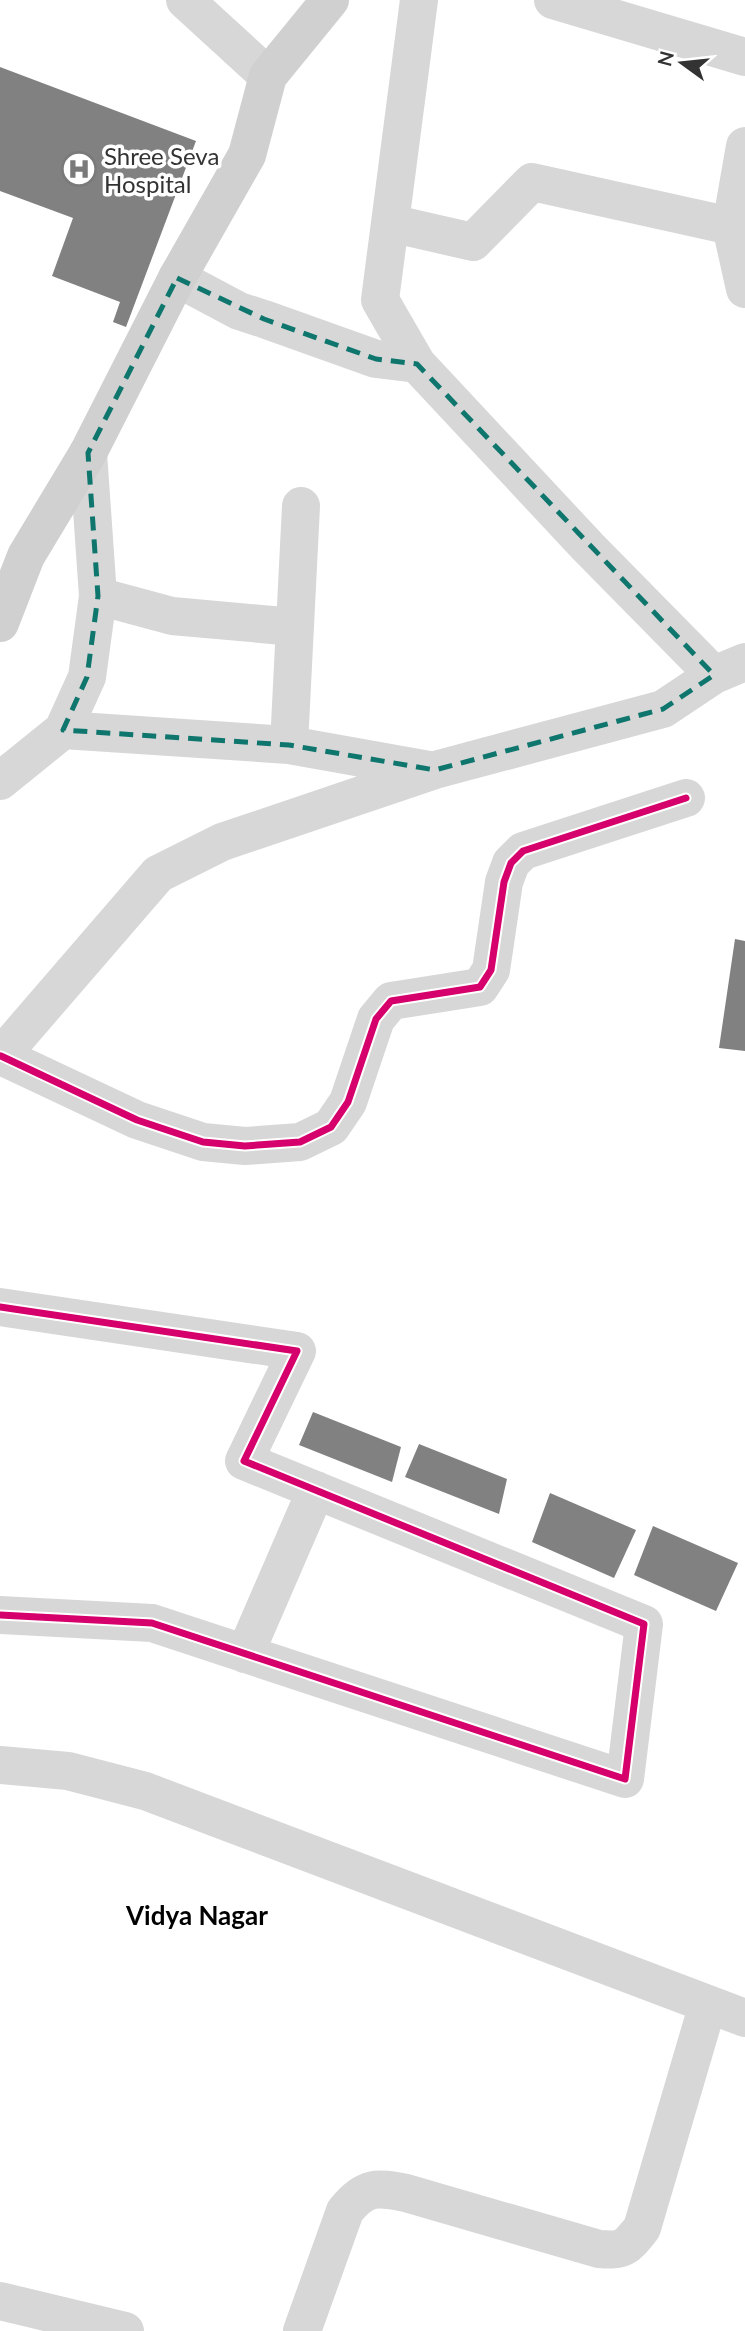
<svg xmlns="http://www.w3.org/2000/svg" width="745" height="2331" font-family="Lato,sans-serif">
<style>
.building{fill:#818181}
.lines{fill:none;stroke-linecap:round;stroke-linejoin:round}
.street{stroke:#d7d7d7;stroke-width:38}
.secondary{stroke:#d0d0d0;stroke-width:38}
.cycleway-casing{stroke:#fff;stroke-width:11}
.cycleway{stroke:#d6006c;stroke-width:7}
.marked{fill:none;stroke:#0f766e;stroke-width:5;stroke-dasharray:14 9;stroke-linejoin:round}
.labels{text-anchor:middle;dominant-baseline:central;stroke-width:7;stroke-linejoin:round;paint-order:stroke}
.poi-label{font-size:24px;fill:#333;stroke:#fff;text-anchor:start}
.neighbourhood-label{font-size:26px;font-weight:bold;fill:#000;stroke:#fff}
</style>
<rect width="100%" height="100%" fill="#fff"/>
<path class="building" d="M 0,67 L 196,141 L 126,327 L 113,322 L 120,302 L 52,276 L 73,218 L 0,191 Z
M 735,939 L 745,941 L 745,1051 L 719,1048 Z
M 313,1412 L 401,1447 L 392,1482 L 299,1445 Z
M 419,1444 L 507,1479 L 499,1514 L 405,1477 Z
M 550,1493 L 636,1530 L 614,1578 L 532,1542 Z
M 653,1526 L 738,1563 L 716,1611 L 634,1575 Z"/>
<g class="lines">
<path class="street" d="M 185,0 L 268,76
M 419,0 L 380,300 L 417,364 L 588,547 L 714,675
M 553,0 L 745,57
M 745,146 L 731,226 L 745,289
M 390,223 L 473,242 L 532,182 L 731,226
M 177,278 L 239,311 L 264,319 L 376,359 L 417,364
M 98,596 L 172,616 L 295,627
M 63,730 L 289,745 L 429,770
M 289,745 L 301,506
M 0,781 L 63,730 L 87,677 L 98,596 L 88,453
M 1,1056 L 137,1120 L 203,1142 L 245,1146 L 300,1142 L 331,1127 L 348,1102 L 376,1019 L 391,1001 L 480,987 L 491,970 L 504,882 L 511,863 L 523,851 L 686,798
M 0,1057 L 158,874 L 222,842 L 435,770 L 663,709 L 714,675 L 745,662
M 0,1307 L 297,1351 L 244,1461 L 644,1624 L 625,1779 L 152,1623 L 0,1615
M 245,1654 L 316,1490
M 0,1765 L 68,1771 L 145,1791 L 745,2018
M 0,2301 L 125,2331
M 302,2331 L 345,2211 C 365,2186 376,2187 406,2193 L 599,2249 C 624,2251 626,2248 642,2228 L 708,2004"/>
<path class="secondary" d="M 0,623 L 26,556 L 88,453 L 177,278 L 247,155 L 268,76 L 330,0"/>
<g class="cycleway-casing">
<path id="cycleway" d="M 1,1056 L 137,1120 L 203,1142 L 245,1146 L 300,1142 L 331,1127 L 348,1102 L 376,1019 L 391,1001 L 480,987 L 491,970 L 504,882 L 511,863 L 523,851 L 686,798
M 0,1307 L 297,1351 L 244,1461 L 644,1624 L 625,1779 L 152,1623 L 0,1615"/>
</g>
<use href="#cycleway" class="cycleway"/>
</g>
<path class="marked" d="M 177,278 L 264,319 L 376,359 L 417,364 L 714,675 L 663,709 L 435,770 L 289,745 L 63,730 L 87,677 L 98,596 L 88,453 Z"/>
<defs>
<g id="hospital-ring" transform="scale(1.75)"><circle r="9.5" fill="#fff" stroke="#7a7a7a" stroke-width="1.5"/><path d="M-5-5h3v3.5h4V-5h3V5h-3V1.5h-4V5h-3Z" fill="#7a7a7a"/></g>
</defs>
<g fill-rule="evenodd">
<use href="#hospital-ring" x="79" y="169"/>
</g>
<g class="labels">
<g class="poi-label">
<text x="104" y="155">Shree Seva<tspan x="104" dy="28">Hospital</tspan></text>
</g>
<g class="neighbourhood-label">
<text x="197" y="1915">Vidya Nagar</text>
</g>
</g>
<g transform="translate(682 63) rotate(285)" stroke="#ffffff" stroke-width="5" paint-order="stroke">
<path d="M0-5L12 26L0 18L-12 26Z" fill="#333333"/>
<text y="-10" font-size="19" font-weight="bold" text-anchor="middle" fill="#333333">N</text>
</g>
</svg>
